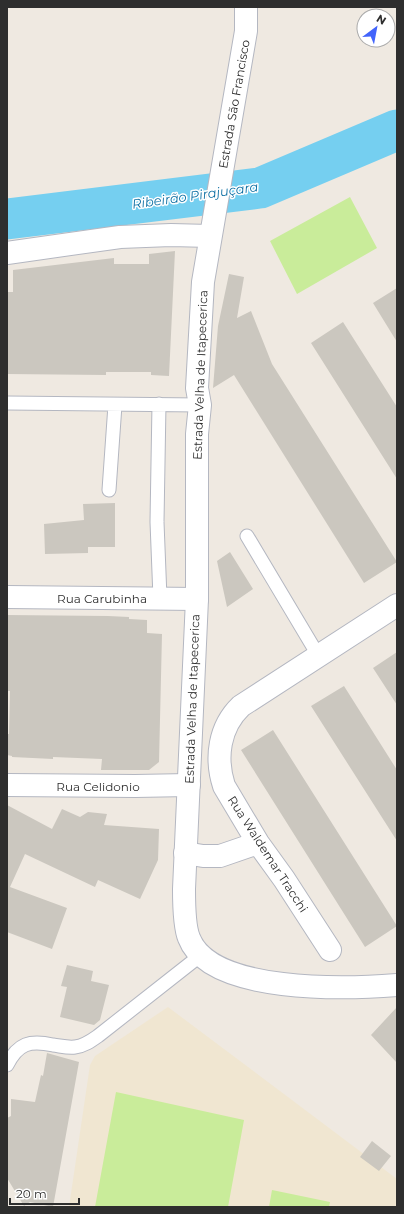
<svg xmlns="http://www.w3.org/2000/svg" width="404" height="1214" font-family="Montserrat,sans-serif">
<style>
.education{fill:#f0e6d1}
.pitch{fill:#c9ec9a}
.lines{fill:none;stroke-linecap:round;stroke-linejoin:round}
.river{stroke:#75cff0;stroke-width:41}
.building{fill:#cbc7bf}
.service-casing{stroke:#b4b7c1;stroke-width:15}
.minor-casing{stroke:#b4b7c1;stroke-width:24}
.secondary-casing{stroke:#b4b7c1;stroke-width:24}
.service{stroke:#fff;stroke-width:13}
.minor{stroke:#fff;stroke-width:22}
.secondary{stroke:#fff;stroke-width:22}
.labels{text-anchor:middle;dominant-baseline:central;stroke-width:3;stroke-linejoin:round;paint-order:stroke}
.street-label{font-size:12px;fill:#2e2e2e;stroke:#fff}
.water-label{font-size:13px;font-style:italic;fill:#0d6fa3;stroke:#fff}
</style>
<rect width="100%" height="100%" fill="#efe9e1"/>
<path class="education" d="M 168,1007 L 397,1179 L 397,1207 L 69,1207 L 90,1065 L 95,1056 Z"/>
<path class="pitch" d="M 350,197 L 377,248 L 297,294 L 270,241 Z
M 116,1092 L 244,1120 L 228,1207 L 95,1207 Z
M 272,1190 L 330,1202 L 329,1207 L 269,1207 Z"/>
<g class="lines">
<path class="river" d="M 7,219 L 260,188 L 397,130"/>
</g>
<path class="building" d="M 175,251 L 169,376 L 151,375 L 151,372 L 106,372 L 106,375 L 7,374 L 7,292 L 13,292 L 13,270 L 114,258 L 114,264 L 149,264 L 149,254 Z
M 229,274 L 244,277 L 237,318 L 251,311 L 272,364 L 397,562 L 364,583 L 234,375 L 213,388 L 218,326 Z
M 397,288 L 397,342 L 373,303 Z
M 343,322 L 397,407 L 397,479 L 311,343 Z
M 115,503 L 115,547 L 88,547 L 88,553 L 45,554 L 44,524 L 84,520 L 83,504 Z
M 230,552 L 253,589 L 227,607 L 217,561 Z
M 7,615 L 108,616 L 129,617 L 129,619 L 147,620 L 147,633 L 162,634 L 159,762 L 149,770 L 101,770 L 102,759 L 53,757 L 53,759 L 12,757 L 12,756 L 7,755 L 7,734 L 9,734 L 10,691 L 7,691 L 8,652 L 7,652 Z
M 397,652 L 397,705 L 373,668 Z
M 344,686 L 397,770 L 397,841 L 311,706 Z
M 273,730 L 397,926 L 365,947 L 241,750 Z
M 7,805 L 52,829 L 62,809 L 80,817 L 88,812 L 107,814 L 104,825 L 159,829 L 158,860 L 140,899 L 98,880 L 95,887 L 25,854 L 10,887 L 67,908 L 52,949 L 7,932 Z
M 67,965 L 93,971 L 91,981 L 109,985 L 100,1020 L 94,1025 L 60,1017 L 67,987 L 61,986 Z
M 397,1007 L 397,1063 L 371,1035 Z
M 47,1053 L 79,1062 L 53,1207 L 30,1202 L 24,1206 L 7,1178 L 7,1118 L 11,1116 L 11,1099 L 35,1102 L 41,1075 L 43,1076 Z
M 372,1141 L 391,1156 L 379,1171 L 360,1157 Z"/>
<g class="lines">
<g class="service-casing">
<path id="service" d="M 7,403 L 200,405
M 159,404 L 157,522 L 160,598
M 109,490 L 115,405
M 247,536 L 318,655
M 7,1065 C 18,1043 30,1040 53,1045 C 61,1046 68,1048 75,1047 C 84,1046 91,1041 98,1036 L 201,955"/>
</g>
<g class="minor-casing">
<path id="minor" d="M 7,253 L 120,237 L 171,235 L 210,236
M 7,597 L 197,599
M 7,785 L 135,786 L 189,785
M 185,853 L 203,856 L 220,856 L 258,843
M 330,950 L 284,879 L 258,843 L 224,786 C 215,758 219,727 241,706 L 397,605"/>
</g>
<g class="secondary-casing">
<path id="secondary" d="M 246,7 L 246,31 L 203,282 L 197,388 L 200,405 L 197,434 L 197,599 L 184,889 C 184,903 184,926 189,938 C 210,994 348,989 397,985"/>
</g>
<use href="#service" class="service"/>
<use href="#minor" class="minor"/>
<use href="#secondary" class="secondary"/>
</g>
<g class="labels">
<g class="street-label">
<text transform="translate(234 104) rotate(-80)">Estrada São Francisco</text>
<text transform="translate(200 375) rotate(-88)">Estrada Velha de Itapecerica</text>
<text x="102" y="598">Rua Carubinha</text>
<text transform="translate(192 699) rotate(-88)">Estrada Velha de Itapecerica</text>
<text x="98" y="786">Rua Celidonio</text>
<text transform="translate(268 854) rotate(57)">Rua Waldemar Tracchi</text>
</g>
<g class="water-label">
<text transform="translate(195 195) rotate(-8)">Ribeirão Pirajuçara</text>
</g>
</g>
<rect width="404" height="1214" fill="none" stroke="#2e2e2e" stroke-width="16"/>
<g transform="translate(376 28) rotate(32)"><circle r="19" fill="#ffffff" stroke="#ababab"/>
<path d="M0-3L7 15L0 10L-7 15Z" fill="#4264fb"/>
<text y="-6" font-size="11" font-weight="bold" text-anchor="middle" fill="#2e2e2e">N</text>
</g>
<path d="M10 1198v6h69v-6" fill="none" stroke="#2e2e2e" stroke-width="2"/>
<text x="16" y="1198" font-size="12" fill="#2e2e2e" stroke="#ffffff" stroke-width="3" paint-order="stroke">20 m</text>
</svg>
